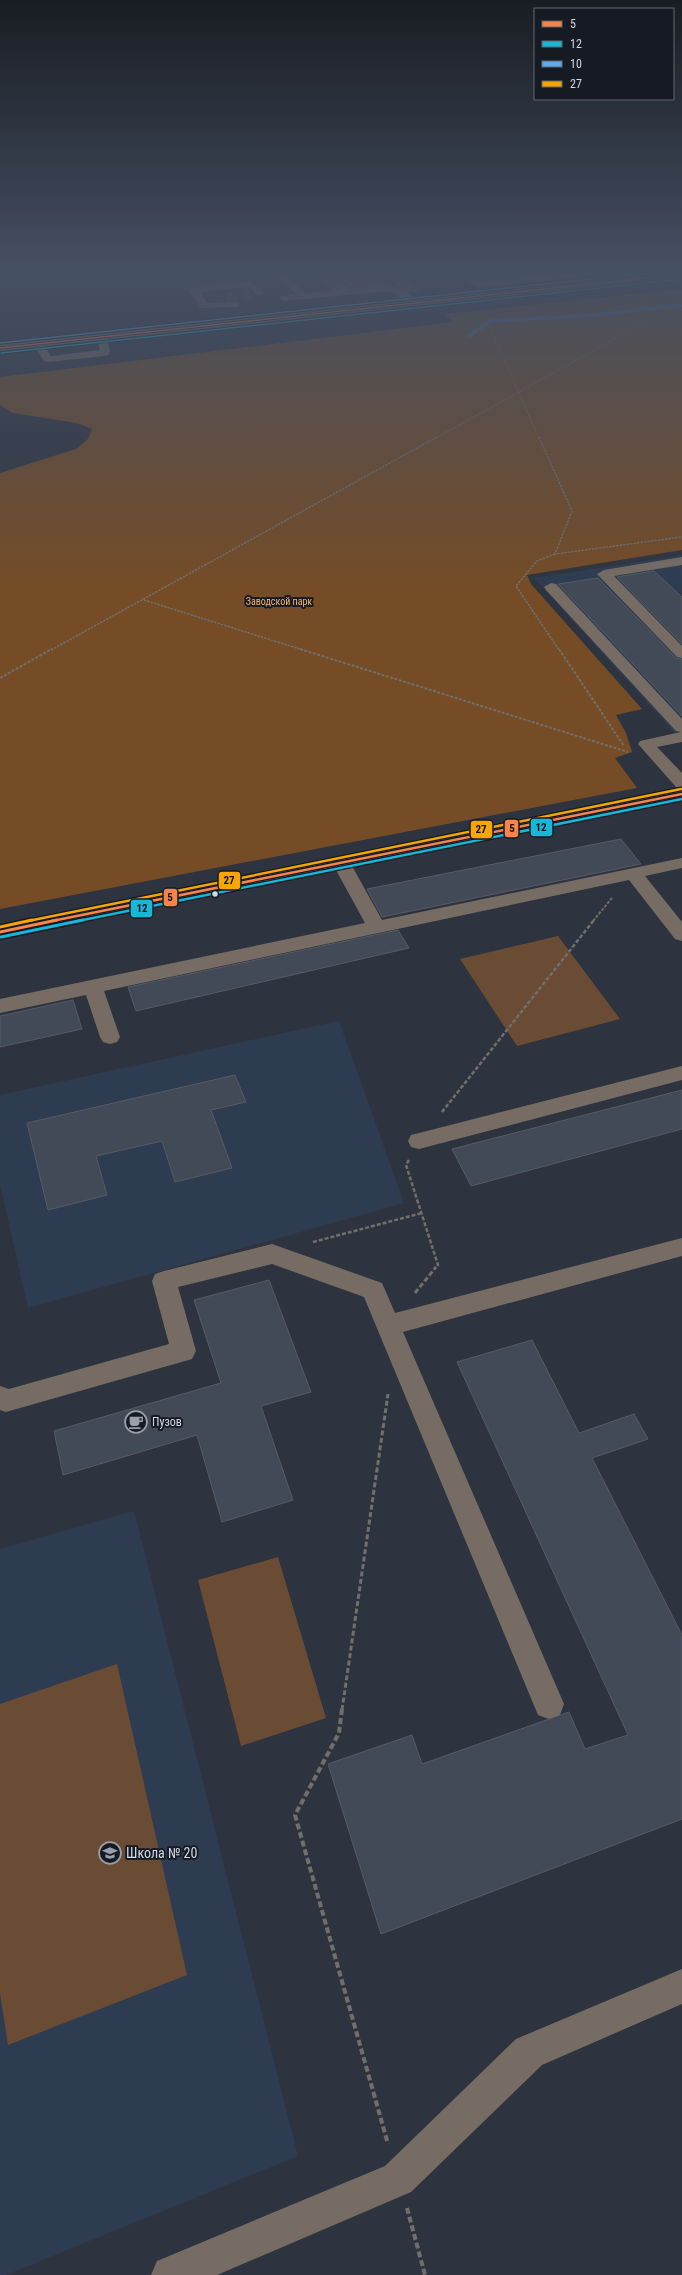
<svg xmlns="http://www.w3.org/2000/svg" width="682" height="2275" font-family="'Roboto Condensed',sans-serif">
<style>
.built{fill:#2e3c51}
.green{fill:#6a4c34}
.forest{fill:#754c26}
.lines{fill:none;stroke-linecap:round;stroke-linejoin:round}
.stream{stroke:#4f6d9d;stroke-width:3.5}
.building{fill:#424a58;stroke:#565b64}
.minor-tunnel{stroke:#474d58;stroke-width:10;stroke-dasharray:10 5;stroke-linecap:butt}
.path-far5{stroke:#726e6b;stroke-width:1;stroke-dasharray:2 1;stroke-linecap:butt}
.path-far4{stroke:#726e6b;stroke-width:1.5;stroke-dasharray:2.5 1;stroke-linecap:butt}
.path-far3{stroke:#726e6b;stroke-width:2;stroke-dasharray:3 1.5;stroke-linecap:butt}
.path-far2{stroke:#726e6b;stroke-width:2.5;stroke-dasharray:4 2;stroke-linecap:butt}
.path-far1{stroke:#726e6b;stroke-width:3;stroke-dasharray:5 2.5;stroke-linecap:butt}
.path{stroke:#726e6b;stroke-width:4;stroke-dasharray:6 3;stroke-linecap:butt}
.minor{fill:#766c64;fill-rule:evenodd}
.major{fill:#756d69;fill-rule:evenodd}
.bus-1-far2-casing{stroke:#161b23;stroke-width:3}
.bus-1-far1-casing{stroke:#161b23;stroke-width:5}
.bus-1-casing{stroke:#161b23;stroke-width:6}
.bus-2-far2-casing{stroke:#161b23;stroke-width:3}
.bus-2-far1-casing{stroke:#161b23;stroke-width:5}
.bus-2-casing{stroke:#161b23;stroke-width:6}
.bus-3-casing{stroke:#161b23;stroke-width:3}
.bus-4-far1-casing{stroke:#161b23;stroke-width:5}
.bus-4-casing{stroke:#161b23;stroke-width:6}
.bus-1-far2{stroke:#f8844c;stroke-width:1.5}
.bus-1-far1{stroke:#f8844c;stroke-width:2.5}
.bus-1{stroke:#f8844c;stroke-width:3}
.bus-2-far2{stroke:#1ab6d8;stroke-width:1.5}
.bus-2-far1{stroke:#1ab6d8;stroke-width:2.5}
.bus-2{stroke:#1ab6d8;stroke-width:3}
.bus-3{stroke:#60acee;stroke-width:1.5}
.bus-4-far1{stroke:#f7a600;stroke-width:2.5}
.bus-4{stroke:#f7a600;stroke-width:3}
.bus-dot{fill:#d2d9e4;stroke:#161b23;stroke-width:1.5}
.labels{text-anchor:middle;dominant-baseline:central;stroke-width:4;stroke-linejoin:round;paint-order:stroke}
.far-park-label{font-size:10px;fill:#fcb271;stroke:#161b23}
.poi-label{font-size:12px;fill:#d2d9e4;stroke:#161b23;text-anchor:start}
.near-poi-label{font-size:14px;fill:#d2d9e4;stroke:#161b23;text-anchor:start}
.line-badge{stroke:#161b23;stroke-width:1.5}
.pale-badge-label{font-size:11px;text-anchor:middle;font-weight:bold;fill:#111}
</style>
<rect width="100%" height="100%" fill="#2e343f"/>
<path class="built" d="M 0,271 L 113,271 L 0,282 Z
M 682,555 L 682,741 L 534,578 Z
M 339,1021 L 404,1203 L 28,1308 L 0,1184 L 0,1095 Z
M 134,1511 L 298,2156 L 6,2275 L 0,2275 L 0,1549 Z"/>
<path class="green" d="M 311,271 L 319,271 L 341,290 L 333,291 Z
M 331,271 L 369,271 L 387,286 L 352,289 Z
M 378,271 L 396,271 L 421,292 L 406,293 Z
M 558,936 L 620,1019 L 517,1046 L 460,959 Z
M 278,1557 L 326,1718 L 241,1746 L 198,1580 Z
M 117,1664 L 187,1975 L 8,2045 L 0,1993 L 0,1704 Z"/>
<path class="forest" d="M 682,289 L 682,550 L 527,575 L 531,584 L 642,709 L 616,715 L 626,733 L 632,752 L 615,758 L 637,788 L 0,909 L 0,473 L 76,449 L 88,439 L 92,429 L 77,423 L 13,413 L 0,405 L 0,377 L 453,322 L 445,314 Z"/>
<g class="lines">
<path class="stream" d="M 469,336 L 490,321 L 595,315 L 682,305"/>
</g>
<path class="building" d="M 654,571 L 682,597 L 682,644 L 617,577 Z
M 598,578 L 676,658 L 682,659 L 682,716 L 558,584 Z
M 621,839 L 641,864 L 382,917 L 367,889 Z
M 398,930 L 409,948 L 136,1011 L 128,987 Z
M 73,1000 L 82,1029 L 0,1047 L 0,1016 Z
M 235,1075 L 246,1102 L 211,1110 L 232,1168 L 175,1182 L 162,1141 L 96,1156 L 107,1195 L 48,1210 L 27,1123 Z
M 682,1090 L 682,1129 L 471,1186 L 452,1149 Z
M 269,1280 L 311,1392 L 261,1406 L 293,1500 L 222,1522 L 197,1435 L 63,1475 L 54,1431 L 221,1383 L 194,1300 Z
M 532,1340 L 579,1433 L 634,1414 L 648,1439 L 592,1458 L 682,1635 L 682,1819 L 381,1934 L 328,1764 L 412,1735 L 422,1764 L 569,1712 L 585,1749 L 628,1735 L 457,1362 Z"/>
<g class="lines">
<path class="minor-tunnel" d="M 232,299 L 230,296 L 253,294"/>
<path class="path-far5" d="M 399,271 L 404,275
M 128,276 L 182,271
M 472,314 L 490,328 L 539,438
M 436,438 L 654,317 L 642,307 L 644,295"/>
<path class="path-far4" d="M 539,437 L 572,511 L 555,554 L 682,537
M 555,554 L 537,561 L 516,586 L 559,650
M 144,600 L 303,650
M 51,650 L 437,437"/>
<path class="path-far3" d="M 300,649 L 628,752
M 559,649 L 624,746
M 0,678 L 52,649
M 593,921 L 612,898"/>
<path class="path-far2" d="M 442,1112 L 594,920
M 409,1160 L 406,1165 L 438,1265 L 436,1268
M 313,1242 L 422,1213"/>
<path class="path-far1" d="M 415,1293 L 436,1267
M 342,1710 L 388,1394"/>
<path class="path" d="M 342,1709 L 339,1733 L 295,1815 L 388,2144
M 407,2208 L 425,2275"/>
<path class="minor" d="M 272,271 L 282,271 L 306,293 L 340,290 L 320,271 L 330,271 L 350,289 C 376,286 400,280 419,303 L 417,305 C 407,308 398,293 388,291 L 284,301 L 279,298 L 281,296 L 296,294 Z
M 455,271 L 465,271 L 480,282 L 586,271 L 614,271 L 609,274 L 478,288 Z
M 251,281 L 262,291 L 262,295 L 256,295 L 249,287 L 200,292 L 207,303 L 239,302 L 239,306 L 236,307 L 201,308 L 189,290 L 194,287 Z
M 102,334 L 107,337 L 110,351 L 108,355 L 104,356 L 48,362 L 44,361 L 32,343 L 33,341 L 41,341 L 51,356 L 100,350 L 97,337 Z
M 682,557 L 682,565 L 614,576 L 682,646 L 682,658 L 677,657 L 597,574 L 604,570 Z
M 551,583 L 556,584 L 682,719 L 682,742 L 657,747 L 682,773 L 682,788 L 676,787 L 638,744 L 640,741 L 681,732 L 676,731 L 546,590 L 544,587 Z
M 682,789 L 682,799 L 352,866 L 382,920 L 682,858 L 682,868 L 645,876 L 682,922 L 682,941 L 675,939 L 629,880 L 104,991 L 120,1037 L 117,1042 L 110,1044 L 103,1042 L 100,1037 L 86,995 L 0,1013 L 0,999 L 365,923 L 336,870 L 0,938 L 0,926 Z
M 682,1066 L 682,1080 L 419,1149 L 411,1147 L 408,1141 L 411,1135 L 419,1133 Z
M 682,1238 L 682,1256 L 403,1332 L 564,1704 L 560,1715 L 549,1719 L 538,1715 L 364,1297 L 272,1264 L 178,1287 L 196,1351 L 192,1359 L 6,1412 L 0,1410 L 0,1386 L 9,1389 L 169,1344 L 152,1281 L 155,1274 L 164,1271 L 272,1244 L 382,1283 L 395,1313 Z
M 682,1969 L 682,2004 L 542,2065 L 411,2192 L 217,2275 L 151,2275 L 157,2261 L 385,2166 L 516,2039 Z"/>
<path class="major" d="M 682,271 L 682,277 L 0,351 L 0,345 Z"/>
<g class="bus-1-far2-casing">
<path id="bus-1-far2" d="M 0,348 L 682,274"/>
</g>
<g class="bus-1-far1-casing">
<path id="bus-1-far1" d="M 52,921 L 682,794"/>
</g>
<g class="bus-1-casing">
<path id="bus-1" d="M 0,932 L 57,920"/>
</g>
<g class="bus-2-far2-casing">
<path id="bus-2-far2" d="M 1,353 L 682,279"/>
</g>
<g class="bus-2-far1-casing">
<path id="bus-2-far1" d="M 78,921 L 682,799"/>
</g>
<g class="bus-2-casing">
<path id="bus-2" d="M 1,937 L 83,920"/>
</g>
<g class="bus-3-casing">
<path id="bus-3" d="M 0,343 L 666,271"/>
</g>
<g class="bus-4-far1-casing">
<path id="bus-4-far1" d="M 28,921 L 681,789"/>
</g>
<g class="bus-4-casing">
<path id="bus-4" d="M 0,927 L 32,920"/>
</g>
<use href="#bus-1-far2" class="bus-1-far2"/>
<use href="#bus-1-far1" class="bus-1-far1"/>
<use href="#bus-1" class="bus-1"/>
<use href="#bus-2-far2" class="bus-2-far2"/>
<use href="#bus-2-far1" class="bus-2-far1"/>
<use href="#bus-2" class="bus-2"/>
<use href="#bus-3" class="bus-3"/>
<use href="#bus-4-far1" class="bus-4-far1"/>
<use href="#bus-4" class="bus-4"/>
</g>
<linearGradient id="sky" x2="0" y2="1"><stop stop-color="#191d23"/><stop offset="0.46" stop-color="#465063"/><stop offset="1" stop-color="#465063" stop-opacity="0"/></linearGradient>
<rect width="682" height="589" fill="url(#sky)"/>
<defs>
<g id="cafe-ring" transform="scale(1.15)"><circle r="9.5" fill="#161b23" stroke="#999faa" stroke-width="1.5"/><path d="M-5.5-4.5H6V0H3Q3 3.5 0 3.5H-2.5Q-5.5 3.5-5.5 0ZM3-3.2v2h1.7v-2ZM-6 4.5H4V6H-6Z" fill="#999faa"/></g>
<g id="school-ring" transform="scale(1.15)"><circle r="9.5" fill="#161b23" stroke="#999faa" stroke-width="1.5"/><path d="M0-5L7-2L0 1L-7-2ZM-4 1L0 2.5L4 1V4Q0 6-4 4Z" fill="#999faa"/></g>
</defs>
<g fill-rule="evenodd">
<use href="#cafe-ring" x="136" y="1422"/>
<use href="#school-ring" x="110" y="1853"/>
</g>
<circle class="bus-dot" cx="215" cy="894" r="3.5"/>
<g class="labels">
<g class="far-park-label">
<text x="279" y="601">Заводской парк</text>
</g>
<g class="poi-label">
<text x="152" y="1422">Пузов</text>
</g>
<g class="near-poi-label">
<text x="126" y="1853">Школа № 20</text>
</g>
</g>
<g class="line-badge">
<rect x="530" y="818" width="23" height="19" rx="4" fill="#1ab6d8"/>
<rect x="504" y="819" width="15" height="19" rx="4" fill="#f8844c"/>
<rect x="470" y="820" width="23" height="19" rx="4" fill="#f7a600"/>
<rect x="218" y="871" width="23" height="19" rx="4" fill="#f7a600"/>
<rect x="163" y="888" width="15" height="19" rx="4" fill="#f8844c"/>
<rect x="130" y="899" width="23" height="19" rx="4" fill="#1ab6d8"/>
</g>
<g class="pale-badge-label">
<text x="541" y="831">12</text>
<text x="512" y="832">5</text>
<text x="481" y="833">27</text>
<text x="229" y="884">27</text>
<text x="170" y="901">5</text>
<text x="142" y="912">12</text>
</g>
<rect x="534" y="8" width="140" height="92" fill="#161b23" stroke="#616770"/>
<rect x="542" y="21" width="20" height="6" fill="#f8844c" stroke="#616770"/>
<text x="570" y="28" font-size="12" fill="#d2d9e4">5</text>
<rect x="542" y="41" width="20" height="6" fill="#1ab6d8" stroke="#616770"/>
<text x="570" y="48" font-size="12" fill="#d2d9e4">12</text>
<rect x="542" y="61" width="20" height="6" fill="#60acee" stroke="#616770"/>
<text x="570" y="68" font-size="12" fill="#d2d9e4">10</text>
<rect x="542" y="81" width="20" height="6" fill="#f7a600" stroke="#616770"/>
<text x="570" y="88" font-size="12" fill="#d2d9e4">27</text>
</svg>
